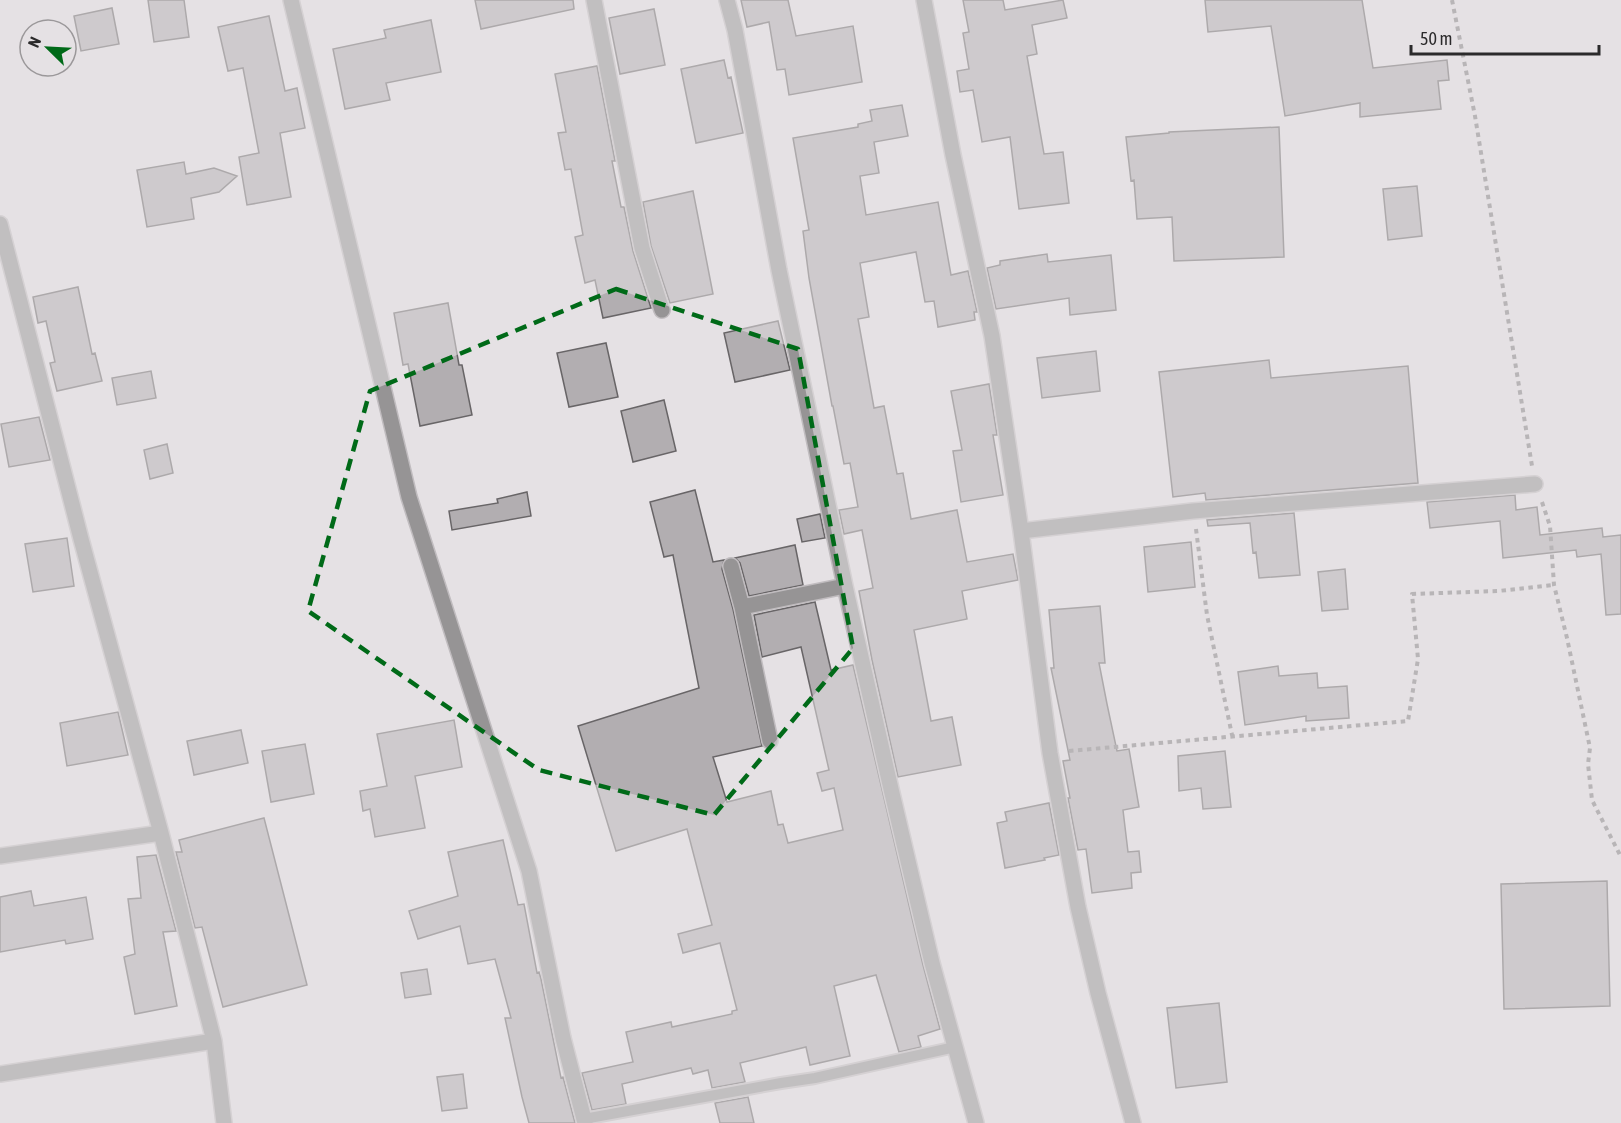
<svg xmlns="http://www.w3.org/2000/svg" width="1621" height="1123" font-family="'Asap Condensed',sans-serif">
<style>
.building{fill:#b2aeb1;stroke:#686567;stroke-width:1.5}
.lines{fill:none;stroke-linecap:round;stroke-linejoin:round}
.lane-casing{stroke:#c0bcbf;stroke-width:14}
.street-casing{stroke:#c0bcbf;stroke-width:18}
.path{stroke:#817e80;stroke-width:4;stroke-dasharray:4.5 4.5;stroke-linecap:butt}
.lane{stroke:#969495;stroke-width:10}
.street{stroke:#969495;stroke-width:15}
.marked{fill:none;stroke:#006a18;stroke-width:4.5;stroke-dasharray:12 8;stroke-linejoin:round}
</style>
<rect width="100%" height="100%" fill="#e5e1e4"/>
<path class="building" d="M 148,0 L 184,0 L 189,37 L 154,42 Z
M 475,0 L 573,0 L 574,9 L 481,29 Z
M 741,0 L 788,0 L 796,36 L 853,26 L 862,82 L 789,95 L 785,69 L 777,70 L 769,22 L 747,27 Z
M 963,0 L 1003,0 L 1005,10 L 1063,0 L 1067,18 L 1032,25 L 1037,54 L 1027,56 L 1044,154 L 1063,152 L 1069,203 L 1019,209 L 1010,137 L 982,142 L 973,90 L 960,92 L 957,71 L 969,69 L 963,33 L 969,32 Z
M 1205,0 L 1362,0 L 1373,68 L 1447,60 L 1449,80 L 1438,81 L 1441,109 L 1360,117 L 1360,103 L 1285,116 L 1271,26 L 1208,32 Z
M 112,8 L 119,44 L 81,51 L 74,16 Z
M 654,9 L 665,65 L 620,74 L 609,18 Z
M 269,16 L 285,91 L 297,88 L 305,128 L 280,133 L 291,197 L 247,205 L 239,157 L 259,153 L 243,68 L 228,71 L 218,27 Z
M 431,20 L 441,72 L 386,83 L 390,100 L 345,109 L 333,49 L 386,38 L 384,30 Z
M 724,60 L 728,78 L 731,77 L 743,133 L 696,143 L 681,69 Z
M 597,66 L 615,161 L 612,161 L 621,207 L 624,207 L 633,251 L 651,308 L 603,318 L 595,280 L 585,283 L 575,237 L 583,235 L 571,169 L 565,170 L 558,133 L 566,132 L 555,74 Z
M 902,105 L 908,136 L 874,142 L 879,173 L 860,176 L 866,215 L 938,202 L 951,275 L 968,271 L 977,312 L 974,312 L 975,320 L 938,327 L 934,301 L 925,302 L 916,252 L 860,263 L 869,317 L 858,319 L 874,408 L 884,406 L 897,474 L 903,473 L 911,519 L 957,510 L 967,562 L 1013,554 L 1018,580 L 962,591 L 967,619 L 914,630 L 931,721 L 952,717 L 961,765 L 898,777 L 872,660 L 859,591 L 873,588 L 862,530 L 844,534 L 839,510 L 858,507 L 850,463 L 844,464 L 833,406 L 832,406 L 809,278 L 803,231 L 809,230 L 793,138 L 858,127 L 858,124 L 872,121 L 870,110 Z
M 1279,127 L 1284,257 L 1174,261 L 1172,217 L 1137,219 L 1134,180 L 1131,181 L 1126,137 L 1169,133 L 1169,132 Z
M 184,162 L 186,174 L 214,168 L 237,176 L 219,192 L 191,198 L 194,219 L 147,227 L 137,170 Z
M 1417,186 L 1422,236 L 1388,240 L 1383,189 Z
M 693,191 L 713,294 L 670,303 L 651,246 L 643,202 Z
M 1047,254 L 1048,262 L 1111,255 L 1116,310 L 1070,315 L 1069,298 L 996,309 L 987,268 L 1000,265 L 1000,261 Z
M 78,287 L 92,354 L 95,353 L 102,381 L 57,391 L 50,363 L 55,362 L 46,321 L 38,323 L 33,297 Z
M 448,303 L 459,365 L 462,365 L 472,415 L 420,426 L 408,364 L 403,365 L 394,313 Z
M 778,321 L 790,370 L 735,382 L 724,333 Z
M 606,343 L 618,397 L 569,407 L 557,353 Z
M 1096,351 L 1100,391 L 1042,398 L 1037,358 Z
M 1269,360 L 1271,378 L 1408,366 L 1418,483 L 1206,500 L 1205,493 L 1173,497 L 1159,372 Z
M 151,371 L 156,398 L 117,405 L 112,378 Z
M 989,384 L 997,435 L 993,435 L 1003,495 L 961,502 L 953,451 L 962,450 L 951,391 Z
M 664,400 L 676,451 L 633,462 L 621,411 Z
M 39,417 L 50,460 L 9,467 L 1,424 Z
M 167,444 L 173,473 L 150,479 L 144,450 Z
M 695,490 L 713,562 L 724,560 L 722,569 L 733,609 L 762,746 L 713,757 L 727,802 L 771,791 L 778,825 L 783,824 L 788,843 L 843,830 L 834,788 L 822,791 L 817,773 L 829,770 L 801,647 L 762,657 L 754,615 L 815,602 L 831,670 L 853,665 L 923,965 L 940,1029 L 918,1036 L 921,1047 L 899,1052 L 876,975 L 834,986 L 850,1056 L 810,1065 L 806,1047 L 740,1063 L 745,1082 L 712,1088 L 708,1070 L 693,1074 L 691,1068 L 622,1084 L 626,1104 L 592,1110 L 582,1073 L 633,1062 L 626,1032 L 671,1022 L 672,1027 L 732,1014 L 732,1011 L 737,1010 L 720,943 L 683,953 L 678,934 L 712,925 L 687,829 L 616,851 L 578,726 L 699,688 L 673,555 L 664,557 L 650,502 Z
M 527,492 L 531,516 L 452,530 L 449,511 L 498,503 L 497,499 Z
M 1515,495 L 1516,510 L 1537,507 L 1540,535 L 1602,528 L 1603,537 L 1621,535 L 1621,614 L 1606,615 L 1601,554 L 1577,557 L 1576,550 L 1503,558 L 1500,521 L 1430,528 L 1427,502 Z
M 1294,513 L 1300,575 L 1259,578 L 1256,552 L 1253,553 L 1250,523 L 1208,526 L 1207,520 Z
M 820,514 L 825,538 L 802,542 L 797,519 Z
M 67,538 L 74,586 L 33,592 L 25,544 Z
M 1191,542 L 1195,587 L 1148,592 L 1144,547 Z
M 795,545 L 803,585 L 749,596 L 740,563 L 735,558 Z
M 1345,569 L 1348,609 L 1322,611 L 1318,572 Z
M 1100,606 L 1105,663 L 1099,663 L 1107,704 L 1117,751 L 1129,749 L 1139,807 L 1123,810 L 1128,852 L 1139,851 L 1141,872 L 1131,873 L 1132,888 L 1092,893 L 1086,849 L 1078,850 L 1068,798 L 1070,798 L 1063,761 L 1070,760 L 1051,668 L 1054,668 L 1049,610 Z
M 1278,666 L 1279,676 L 1317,673 L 1318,688 L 1347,686 L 1349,718 L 1306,721 L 1306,716 L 1245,725 L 1238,672 Z
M 118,712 L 128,755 L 67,766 L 60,723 Z
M 454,720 L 462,767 L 415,776 L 425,828 L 375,837 L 370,809 L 363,811 L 360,791 L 387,786 L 377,734 Z
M 241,730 L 248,763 L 194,775 L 187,741 Z
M 305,744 L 314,794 L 271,802 L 262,751 Z
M 1225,751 L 1231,807 L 1203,809 L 1201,788 L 1179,791 L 1178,756 Z
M 1049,803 L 1059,855 L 1044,858 L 1045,860 L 1005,868 L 997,823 L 1007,821 L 1005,812 Z
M 264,818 L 307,985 L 223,1007 L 202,927 L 195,928 L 176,852 L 182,852 L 179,840 Z
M 503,840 L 518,905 L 524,904 L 537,973 L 539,972 L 541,979 L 561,1078 L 563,1077 L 575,1123 L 529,1123 L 522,1097 L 505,1018 L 511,1018 L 495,959 L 468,964 L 460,926 L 418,939 L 409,911 L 458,896 L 448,852 Z
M 156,855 L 176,931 L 163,932 L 177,1006 L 135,1014 L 124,957 L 135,954 L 128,899 L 141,898 L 137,857 Z
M 1607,881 L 1610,1006 L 1504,1009 L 1501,884 Z
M 31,891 L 34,906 L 86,897 L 93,939 L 66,944 L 65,940 L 0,952 L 0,897 Z
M 427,969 L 431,994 L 405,998 L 401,973 Z
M 1219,1003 L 1227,1082 L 1176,1088 L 1167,1008 Z
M 463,1074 L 467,1108 L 442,1111 L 437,1077 Z
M 748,1097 L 754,1123 L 720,1123 L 715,1103 Z"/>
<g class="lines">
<g class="lane-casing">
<path id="lane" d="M 584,1119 L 781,1083 L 815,1078 L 955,1047"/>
</g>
<g class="street-casing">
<path id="street" d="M 291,0 L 409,497 L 529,871 L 563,1038 L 585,1123
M 594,0 L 642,248 L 662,310
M 727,0 L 735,30 L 779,270 L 845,586 L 891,789 L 932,963 L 976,1123
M 924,0 L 953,155 L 992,336 L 1021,531 L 1050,753 L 1078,907 L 1098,993 L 1133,1123
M 0,224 L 81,539 L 161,833 L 214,1041 L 224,1123
M 1021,531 L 1193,511 L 1535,484
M 731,566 L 742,607 L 770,741
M 742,607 L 845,586
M 0,856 L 161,833
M 0,1074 L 214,1041"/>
</g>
<path class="path" d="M 1452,0 L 1475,116 L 1532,466
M 1542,502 L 1550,526 L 1554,585 L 1567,638 L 1590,748 L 1588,764 L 1592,800 L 1621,857
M 1196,529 L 1207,615 L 1232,735
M 1069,751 L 1408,721 L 1418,659 L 1412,594 L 1498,591 L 1554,585"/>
<use href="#lane" class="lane"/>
<use href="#street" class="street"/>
</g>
<path d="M0 0H1621V1123H0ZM 616,289 L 798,349 L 853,648 L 714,815 L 539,770 L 308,611 L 370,391 Z" fill="#e5e1e4" fill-opacity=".55" fill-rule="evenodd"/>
<path class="marked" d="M 616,289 L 798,349 L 853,648 L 714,815 L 539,770 L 308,611 L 370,391 Z"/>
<g transform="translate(48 48) rotate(294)"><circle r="28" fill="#e5e1e4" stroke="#9b989a" stroke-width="1.5"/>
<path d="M0-4.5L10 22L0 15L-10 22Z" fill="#006a18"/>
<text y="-9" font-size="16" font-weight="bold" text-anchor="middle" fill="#2b2a2b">N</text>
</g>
<path d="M1411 45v9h188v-9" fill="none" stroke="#2b2a2b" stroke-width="3"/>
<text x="1420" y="45" font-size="18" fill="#2b2a2b" stroke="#e5e1e4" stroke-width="4.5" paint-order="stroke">50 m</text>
</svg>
